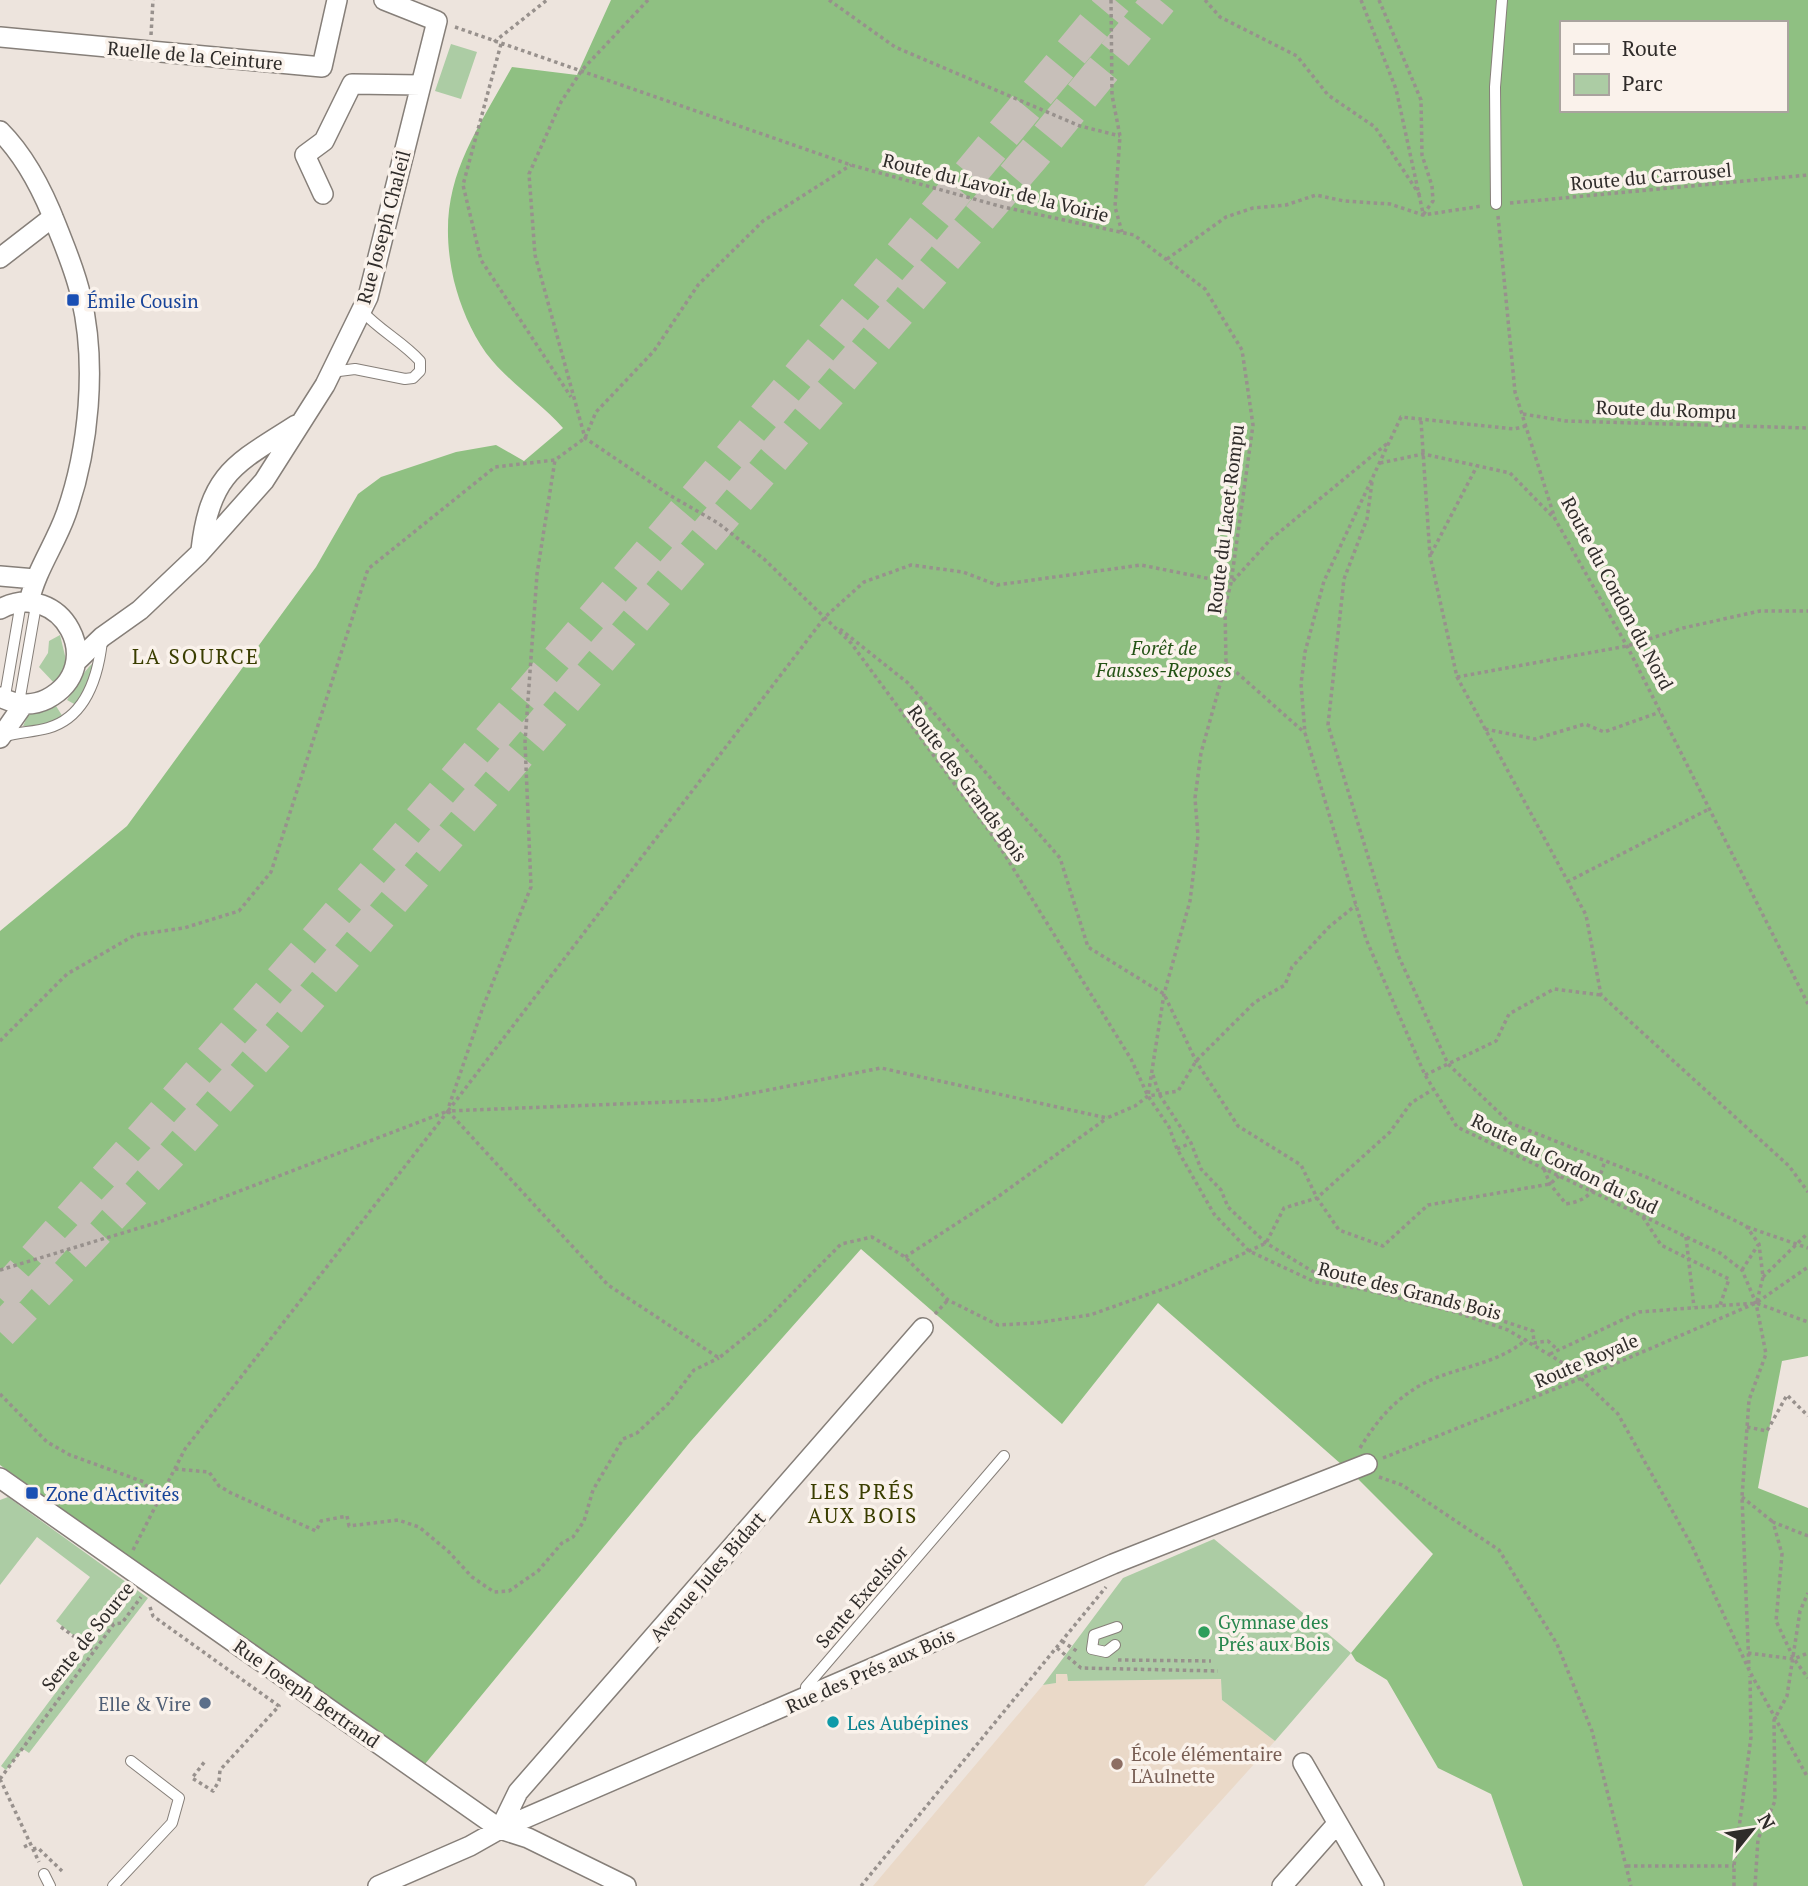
<svg xmlns="http://www.w3.org/2000/svg" width="1808" height="1886" font-family="'PT Serif',serif">
<style>
.education{fill:#ead9c8}
.green{fill:#accca4}
.forest{fill:#8fc082;fill-rule:evenodd}
.lines{fill:none;stroke-linecap:round;stroke-linejoin:round}
.motorway-tunnel{stroke:#c7bfb9;stroke-width:35;stroke-dasharray:35 18;stroke-linecap:butt}
.service-casing{stroke:#867f79;stroke-width:12}
.minor-casing{stroke:#867f79;stroke-width:22}
.path{stroke:#98918d;stroke-width:3.5;stroke-dasharray:3.5 3.5;stroke-linecap:butt}
.service{stroke:#fff;stroke-width:10}
.minor{stroke:#fff;stroke-width:19}
.transit-dot{fill:#1a4fb4;stroke:#faf2eb;stroke-width:2.5}
.leisure-dot{fill:#2e9e5b;stroke:#faf2eb;stroke-width:2.5}
.service-dot{fill:#5c6f8a;stroke:#faf2eb;stroke-width:2.5}
.culture-dot{fill:#0f9aa8;stroke:#faf2eb;stroke-width:2.5}
.education-dot{fill:#8d6e63;stroke:#faf2eb;stroke-width:2.5}
.labels{text-anchor:middle;dominant-baseline:central;stroke-width:7;stroke-linejoin:round;paint-order:stroke}
.street-label{font-size:19px;fill:#2f2c2a;stroke:#faf2eb}
.transit-label{font-size:19px;fill:#164399;stroke:#faf2eb;text-anchor:start}
.park-label{font-size:19px;font-style:italic;fill:#245315;stroke:#faf2eb}
.leisure-label{font-size:19px;fill:#27864d;stroke:#faf2eb;text-anchor:start}
.service-label{font-size:19px;fill:#4e5e75;stroke:#faf2eb;text-anchor:end}
.culture-label{font-size:19px;fill:#0d838f;stroke:#faf2eb;text-anchor:start}
.education-label{font-size:19px;fill:#785e54;stroke:#faf2eb;text-anchor:start}
.neighbourhood-label{font-size:21px;letter-spacing:2px;fill:#3a3e00;stroke:#faf2eb}
</style>
<rect width="100%" height="100%" fill="#ede4dd"/>
<path class="education" d="M 1056,1674 L 1067,1674 L 1068,1681 L 1221,1679 L 1222,1700 L 1275,1741 L 1144,1886 L 873,1886 L 1043,1685 L 1056,1683 Z"/>
<path class="green" d="M 451,44 L 477,52 L 461,99 L 435,91 Z
M 60,635 L 67,664 L 56,685 L 39,667 L 48,653 L 49,641 Z
M 93,663 L 87,687 L 76,705 L 67,700 C 76,688 82,672 93,663 Z
M 56,706 L 63,717 L 42,726 L 23,726 L 28,715 Z
M 8,1497 L 148,1598 L 29,1753 L 23,1749 L 6,1770 L 1,1766 L 89,1648 L 56,1621 L 90,1577 L 37,1537 L 0,1585 L 0,1500 Z
M 1214,1539 L 1351,1653 L 1275,1741 L 1222,1700 L 1221,1679 L 1068,1681 L 1067,1674 L 1056,1674 L 1056,1683 L 1043,1685 L 1123,1578 Z"/>
<path class="forest" d="M 611,0 L 1808,0 L 1808,1356 L 1782,1361 L 1758,1488 L 1808,1508 L 1808,1886 L 1523,1886 L 1491,1794 L 1438,1768 L 1387,1680 L 1356,1661 L 1351,1653 L 1433,1554 L 1358,1479 L 1158,1303 L 1062,1424 L 861,1249 L 691,1441 L 425,1764 L 235,1633 L 0,1465 L 0,931 L 127,826 L 316,567 L 358,494 L 381,477 L 456,452 L 496,445 L 524,461 L 563,428 C 540,402 507,381 486,353 C 471,332 460,305 454,281 C 433,189 470,143 512,67 L 577,75 ZM 1561,23 L 1785,23 L 1785,110 L 1561,110 Z"/>
<g class="lines">
<path class="motorway-tunnel" d="M 0,1298 C 381,874 750,438 1115,0
M 0,1332 L 169,1154 L 278,1033 L 1033,155 L 1160,0"/>
<g class="service-casing">
<path id="service" d="M 1496,204 L 1495,87 L 1502,0
M 331,372 L 355,369 L 405,379 L 413,378 L 420,371 L 420,361 C 403,342 379,330 362,311
M 0,695 L 6,690 L 20,608 L 29,602 L 35,611 L 20,697 L 23,705
M 5,736 C 19,732 34,732 48,728 C 86,717 98,677 102,641
M 1115,1645 L 1106,1652 L 1092,1649 L 1094,1635 L 1117,1627
M 806,1699 L 806,1687 L 1004,1456
M 44,1874 L 50,1886
M 113,1886 L 172,1823 L 179,1798 L 131,1761"/>
</g>
<g class="minor-casing">
<path id="minor" d="M 0,37 L 322,67 L 337,0
M 0,131 C 26,157 44,193 57,227 C 66,250 76,273 81,297 C 97,364 89,449 66,514 C 55,545 36,570 29,602
M 323,194 L 305,155 L 324,141 L 352,84 L 421,85
M 0,258 L 53,217
M 201,550 C 210,472 237,463 296,425
M 0,576 L 35,579
M 0,609 C 61,577 110,666 47,699 C 31,707 16,705 0,697
M 76,662 L 102,637 L 140,610 L 199,554 L 264,481 L 325,385 L 368,297 L 437,21 L 384,0
M 0,738 L 23,705
M 0,1478 L 500,1829 L 528,1838 L 626,1886
M 1303,1763 L 1374,1886
M 500,1829 L 518,1792 L 923,1328
M 378,1886 L 470,1846 L 500,1829 L 1113,1564 L 1367,1464
M 1282,1886 L 1336,1825"/>
</g>
<path class="path" d="M 648,0 L 582,70 L 561,102 L 529,174 L 535,255 L 585,438 L 671,496 L 718,523 L 764,559 L 851,643 L 995,839 L 1131,1059 L 1148,1096 L 1169,1127 L 1177,1149 L 1214,1214 L 1249,1251 L 1315,1282 L 1362,1289 L 1455,1312 L 1508,1330 L 1568,1366 L 1618,1414 L 1692,1546 L 1750,1672 L 1808,1778
M 829,0 L 895,47 L 1080,126 L 1120,136
M 1111,0 L 1112,95 L 1120,136 L 1115,207 L 1122,232
M 1205,0 L 1220,17 L 1297,56 L 1328,95 L 1375,127 L 1421,197
M 1361,0 L 1396,89 L 1423,213
M 1379,0 L 1421,100 L 1422,155 L 1432,186 L 1433,201 L 1423,215
M 455,27 L 851,165 L 1003,207 L 1134,235 L 1205,289 L 1242,350 L 1253,425 L 1231,583 L 1225,607 L 1226,663 L 1201,753 L 1195,798 L 1198,836 L 1190,901 L 1164,994 L 1148,1096
M 151,35 L 153,0
M 494,42 L 547,0
M 501,44 L 463,185 L 481,260 L 571,397
M 1510,203 L 1808,175
M 1498,216 L 1515,392 L 1555,519 L 1627,646 L 1808,1004
M 1167,259 L 1226,217 L 1253,208 L 1286,205 L 1316,195 L 1344,201 L 1390,204 L 1423,215 L 1482,206
M 1523,414 L 1566,421 L 1808,428
M 1421,421 L 1430,556 L 1457,677 L 1586,915 L 1601,995 L 1789,1166 L 1808,1192
M 1526,426 L 1514,429 L 1401,417 L 1324,581 L 1305,652 L 1301,684 L 1305,733 L 1366,939 L 1425,1075 L 1457,1127 L 1720,1253 L 1742,1270 L 1756,1303 L 1766,1354 L 1749,1400 L 1742,1497 L 1749,1668
M 1380,463 L 1423,454 L 1510,473 L 1553,517
M 1372,482 L 1367,519 L 1344,579 L 1328,725 L 1398,955 L 1448,1064 L 1510,1123 L 1651,1179 L 1746,1226 L 1759,1244 L 1763,1277 L 1757,1301
M 1431,554 L 1477,466
M 1233,581 L 1271,539 L 1389,442
M 840,629 L 908,683 L 1060,858 L 1088,947 L 1164,994 L 1196,1061 L 1238,1126 L 1301,1165 L 1317,1198 L 1339,1230 L 1383,1246 L 1428,1205 L 1550,1184 L 1559,1176
M 1226,663 L 1305,733
M 1457,677 L 1627,646 L 1683,628 L 1760,611 L 1808,611
M 1485,729 L 1535,739 L 1585,724 L 1604,732 L 1660,712
M 1567,882 L 1709,809
M 0,1041 L 67,974 L 135,935 L 184,928 L 239,911 L 271,872 L 368,569 L 495,467 L 555,460 L 585,438 L 596,412 L 654,351 L 698,285 L 763,221 L 851,165
M 1153,1075 L 1159,1094 L 1191,1143 L 1201,1169 L 1221,1190 L 1228,1207 L 1266,1243 L 1317,1274 L 1331,1273 L 1351,1283 L 1373,1283 L 1390,1292 L 1411,1293 L 1425,1299 L 1429,1305
M 1425,1075 L 1496,1041 L 1509,1014 L 1554,989 L 1601,995
M 449,1106 L 483,1007 L 531,887 L 525,742 L 537,574 L 555,460
M 448,1111 L 608,1285 L 719,1358 L 766,1320 L 841,1244 L 872,1237 L 905,1257 L 948,1300 L 998,1325 L 1035,1323 L 1090,1315 L 1177,1284 L 1249,1251 L 1266,1243 L 1284,1208 L 1317,1198 L 1390,1132 L 1411,1103 L 1432,1090
M 1177,1149 L 1191,1143
M 1544,1169 L 1550,1184 L 1566,1204 C 1593,1200 1597,1185 1605,1161
M 1643,1217 L 1661,1245 L 1729,1279 L 1720,1305
M 1747,1227 L 1808,1248
M 1686,1237 L 1694,1307
M 905,1257 L 999,1196 L 1107,1118
M 0,1270 L 159,1222 L 448,1111 L 825,617 L 864,582 L 911,565 L 963,572 L 997,585 L 1141,565 L 1231,583
M 1742,1270 L 1758,1245
M 1763,1277 L 1808,1233
M 1436,1306 L 1479,1313 L 1533,1331 L 1534,1343 L 1548,1341 L 1558,1350
M 935,1314 L 948,1300
M 1550,1354 L 1639,1312 L 1756,1303 L 1808,1322
M 0,1394 L 47,1442 L 70,1455 L 144,1482 L 151,1493 L 160,1497
M 1747,1427 L 1767,1431 L 1787,1395 L 1808,1416
M 1360,1448 C 1376,1422 1392,1402 1419,1386 C 1454,1366 1494,1367 1527,1339
M 1383,1458 L 1582,1378 L 1756,1303 L 1808,1267
M 175,1469 L 209,1472 L 219,1486 L 231,1493 L 316,1531 L 321,1521 L 347,1516 L 349,1526 L 398,1520 L 419,1527 L 448,1551 L 472,1577 L 494,1592 L 509,1591 L 538,1571 L 562,1543 L 573,1537 L 584,1521 L 593,1490 L 623,1439 L 637,1433 L 668,1404 L 694,1370 L 719,1358
M 1379,1477 L 1402,1485 L 1499,1550 L 1557,1644 L 1592,1731 L 1631,1886
M 1742,1497 L 1773,1522
M 1808,1536 L 1773,1522 L 1782,1554 L 1776,1621 L 1794,1659 L 1808,1678
M 133,1550 L 185,1449 L 448,1111 L 717,1100 L 881,1068 L 1107,1118 L 1135,1106 L 1148,1096 L 1178,1091 L 1196,1061 L 1255,1002 L 1285,985 L 1292,967 L 1329,927 L 1356,905
M 150,1607 L 153,1616 L 279,1706 L 220,1770 L 219,1781 L 213,1791 L 192,1778 L 206,1760
M 61,1627 L 94,1651
M 1062,1641 L 1078,1652
M 1057,1648 L 1081,1668 L 1218,1671
M 1748,1653 L 1794,1659 L 1808,1653
M 1118,1660 L 1211,1661
M 0,1779 L 114,1624 L 122,1623 L 141,1597
M 0,1779 L 39,1862
M 24,1847 L 30,1844
M 33,1849 L 38,1848 L 62,1871
M 1627,1866 L 1734,1866
M 861,1886 L 1106,1587
M 1734,1886 L 1734,1866 L 1751,1737 L 1750,1676
M 1755,1886 L 1758,1839 L 1775,1801 L 1774,1720 L 1787,1696 L 1800,1611 L 1808,1593"/>
<use href="#service" class="service"/>
<use href="#minor" class="minor"/>
</g>
<g class="transit-dot">
<rect x="66" y="293" width="14" height="14" rx="3.5"/>
<rect x="25" y="1486" width="14" height="14" rx="3.5"/>
</g>
<circle class="leisure-dot" cx="1204" cy="1632" r="7"/>
<circle class="service-dot" cx="205" cy="1703" r="7"/>
<circle class="culture-dot" cx="833" cy="1722" r="7"/>
<circle class="education-dot" cx="1117" cy="1764" r="7"/>
<g class="labels">
<g class="street-label">
<text transform="translate(195 55) rotate(5)">Ruelle de la Ceinture</text>
<text transform="translate(1651 176) rotate(-5)">Route du Carrousel</text>
<text transform="translate(996 187) rotate(14)">Route du Lavoir de la Voirie</text>
<text transform="translate(383 227) rotate(-75)">Rue Joseph Chaleil</text>
<text transform="translate(1666 409) rotate(2)">Route du Rompu</text>
<text transform="translate(1225 519) rotate(-83)">Route du Lacet Rompu</text>
<text transform="translate(1618 593) rotate(62)">Route du Cordon du Nord</text>
<text transform="translate(968 783) rotate(54)">Route des Grands Bois</text>
<text transform="translate(1565 1163) rotate(26)">Route du Cordon du Sud</text>
<text transform="translate(1410 1290) rotate(14)">Route des Grands Bois</text>
<text transform="translate(1586 1360) rotate(-23)">Route Royale</text>
<text transform="translate(707 1576) rotate(-49)">Avenue Jules Bidart</text>
<text transform="translate(861 1596) rotate(-49)">Sente Excelsior</text>
<text transform="translate(87 1636) rotate(-51)">Sente de Source</text>
<text transform="translate(870 1670) rotate(-24)">Rue des Prés aux Bois</text>
<text transform="translate(307 1693) rotate(35)">Rue Joseph Bertrand</text>
</g>
<g class="transit-label">
<text x="87" y="300">Émile Cousin</text>
<text x="46" y="1493">Zone d'Activités</text>
</g>
<g class="park-label">
<text x="1164" y="647">Forêt de<tspan x="1164" dy="22">Fausses-Reposes</tspan></text>
</g>
<g class="leisure-label">
<text x="1218" y="1621">Gymnase des<tspan x="1218" dy="22">Prés aux Bois</tspan></text>
</g>
<g class="service-label">
<text x="191" y="1703">Elle &amp; Vire</text>
</g>
<g class="culture-label">
<text x="847" y="1722">Les Aubépines</text>
</g>
<g class="education-label">
<text x="1131" y="1753">École élémentaire<tspan x="1131" dy="22">L'Aulnette</tspan></text>
</g>
<g class="neighbourhood-label">
<text x="196" y="656">LA SOURCE</text>
<text x="863" y="1491">LES PRÉS<tspan x="863" dy="24">AUX BOIS</tspan></text>
</g>
</g>
<rect x="1560" y="21" width="228" height="91" fill="#faf2eb" stroke="#a9a39e" stroke-width="2"/>
<rect x="1574" y="44" width="35" height="10" fill="#ffffff" stroke="#a9a39e" stroke-width="2"/>
<text x="1622" y="56" font-size="21" fill="#2f2c2a">Route</text>
<rect x="1574" y="74" width="35" height="21" fill="#accca4" stroke="#a9a39e" stroke-width="2"/>
<text x="1622" y="91" font-size="21" fill="#2f2c2a">Parc</text>
<g transform="translate(1752 1830) rotate(60)" stroke="#faf2eb" stroke-width="5" paint-order="stroke">
<path d="M0-5L12 26L0 18L-12 26Z" fill="#2f2c2a"/>
<text y="-10" font-size="19" font-weight="bold" text-anchor="middle" fill="#2f2c2a">N</text>
</g>
</svg>
